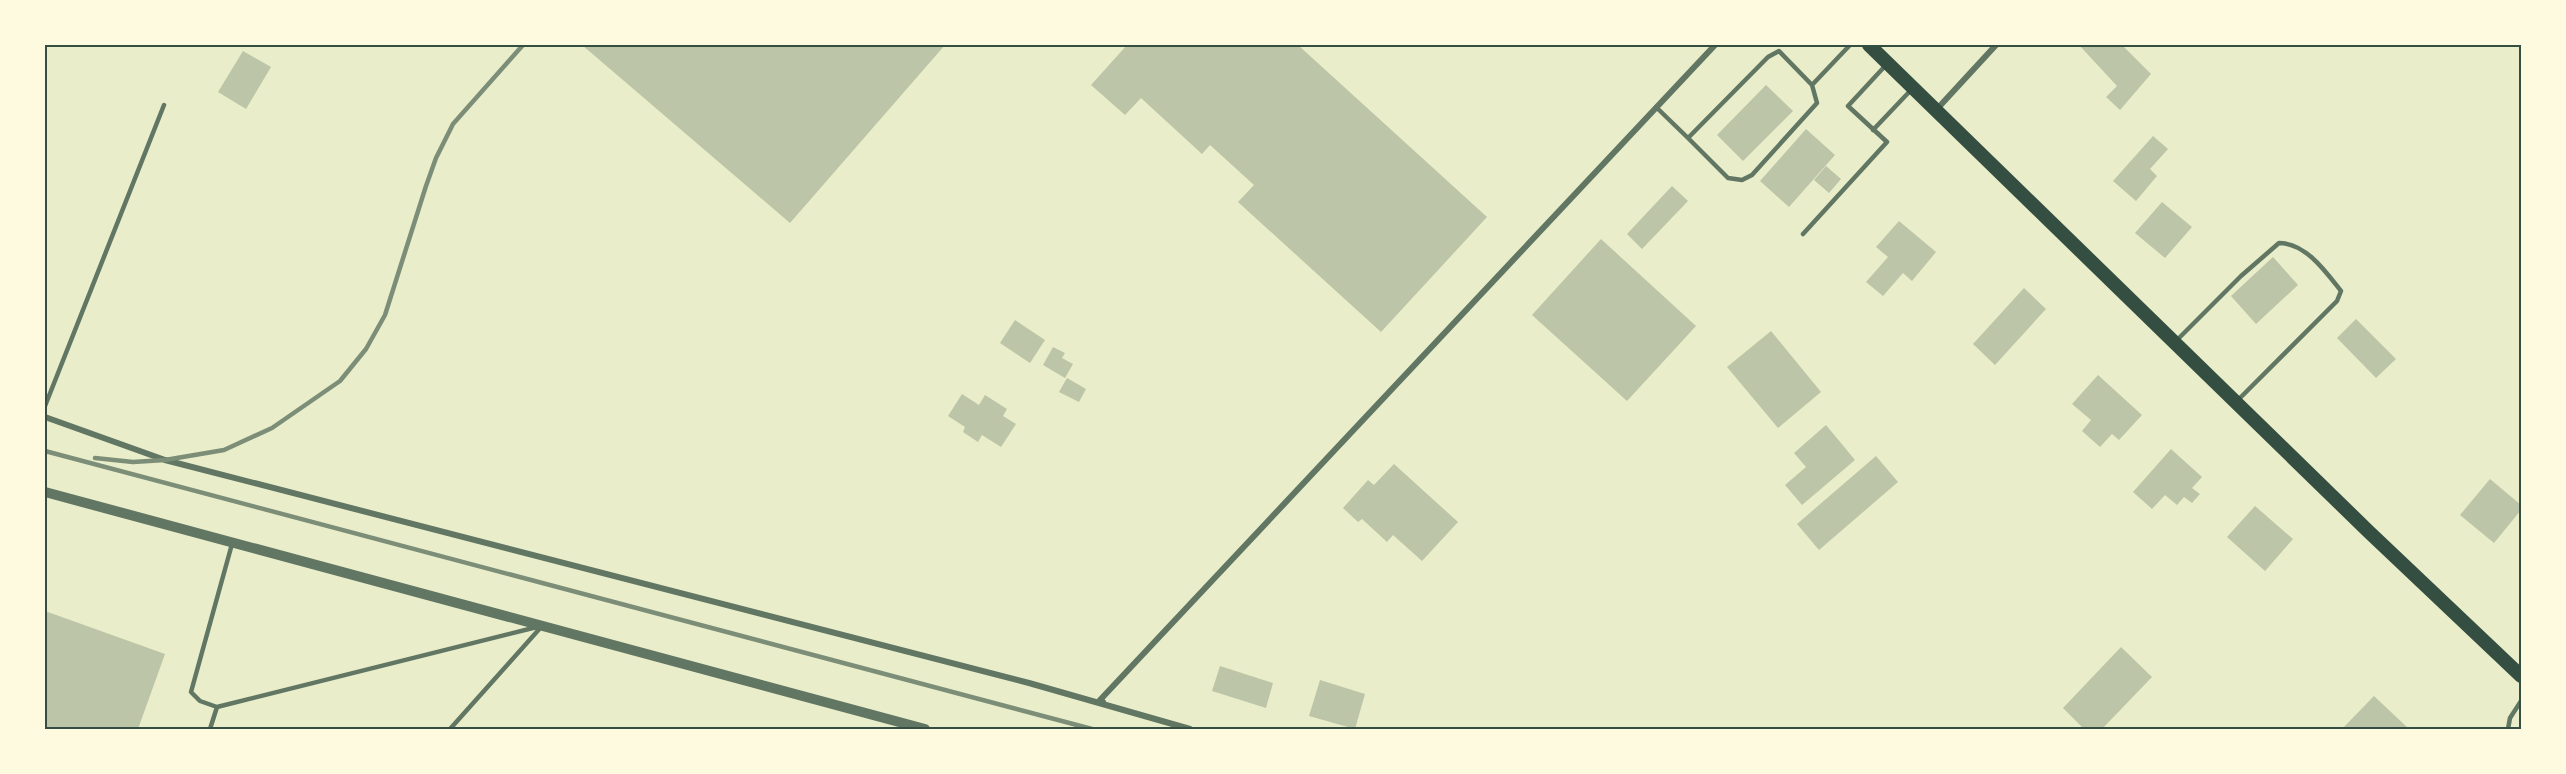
<svg xmlns="http://www.w3.org/2000/svg" width="2566" height="774" font-family="Raleway,sans-serif">
<style>
.building{fill:#bcc5a7}
.lines{fill:none;stroke-linecap:round;stroke-linejoin:round}
.service{stroke:#617663;stroke-width:4.5}
.minor{stroke:#617663;stroke-width:6}
.tertiary{stroke:#617663;stroke-width:10}
.primary{stroke:#344e41;stroke-width:14}
.rail{stroke:#7c8e77;stroke-width:4.5}
.neatline{fill:none;stroke:#344e41;stroke-width:2}
</style>
<rect width="100%" height="100%" fill="#e9edc9"/>
<path class="building" d="M 582,45 L 945,45 L 790,223 Z
M 1127,45 L 1298,45 L 1487,217 L 1381,332 L 1238,202 L 1254,185 L 1210,145 L 1202,154 L 1141,98 L 1125,115 L 1091,85 Z
M 2079,45 L 2122,45 L 2151,74 L 2120,110 L 2106,97 L 2117,86 Z
M 243,51 L 271,67 L 246,109 L 218,92 Z
M 1766,85 L 1793,111 L 1743,161 L 1717,135 Z
M 1806,129 L 1835,155 L 1789,207 L 1760,181 Z
M 2153,136 L 2168,149 L 2150,169 L 2157,176 L 2136,201 L 2113,181 Z
M 1826,166 L 1841,179 L 1829,193 L 1814,180 Z
M 1672,186 L 1688,201 L 1642,249 L 1627,234 Z
M 2162,202 L 2192,227 L 2165,258 L 2135,233 Z
M 1899,221 L 1936,252 L 1912,281 L 1903,273 L 1883,296 L 1866,282 L 1888,257 L 1876,247 Z
M 1601,239 L 1696,326 L 1627,401 L 1532,315 Z
M 2273,257 L 2298,285 L 2256,324 L 2231,296 Z
M 2024,288 L 2046,309 L 1995,365 L 1973,344 Z
M 2356,319 L 2396,359 L 2376,378 L 2337,338 Z
M 1015,320 L 1045,340 L 1030,363 L 1000,343 Z
M 1771,331 L 1821,392 L 1778,428 L 1727,367 Z
M 1053,347 L 1065,353 L 1062,358 L 1073,364 L 1065,378 L 1043,365 Z
M 2098,375 L 2142,415 L 2119,440 L 2112,434 L 2100,447 L 2082,431 L 2091,420 L 2072,404 Z
M 1067,378 L 1086,389 L 1079,402 L 1059,392 Z
M 962,394 L 979,405 L 985,395 L 1007,409 L 1003,416 L 1016,424 L 1001,447 L 982,435 L 978,442 L 963,432 L 965,427 L 948,416 Z
M 1826,425 L 1855,460 L 1802,505 L 1785,485 L 1806,467 L 1794,453 Z
M 2171,449 L 2202,477 L 2192,488 L 2200,494 L 2192,503 L 2184,497 L 2177,505 L 2165,495 L 2152,509 L 2133,492 Z
M 1876,456 L 1898,482 L 1819,550 L 1797,524 Z
M 1394,464 L 1458,522 L 1422,561 L 1393,535 L 1387,542 L 1362,519 L 1358,522 L 1343,508 L 1368,480 L 1374,485 Z
M 2490,479 L 2521,505 L 2521,510 L 2494,543 L 2460,515 Z
M 2255,506 L 2293,539 L 2265,571 L 2227,537 Z
M 45,611 L 165,654 L 138,729 L 45,729 Z
M 2121,647 L 2152,677 L 2102,729 L 2084,729 L 2063,708 Z
M 1220,666 L 1273,683 L 1266,708 L 1212,691 Z
M 1320,680 L 1365,694 L 1355,729 L 1309,716 Z
M 2374,696 L 2409,729 L 2342,729 Z"/>
<g class="lines">
<path class="service" d="M 1656,107 L 1688,138 L 1768,57 L 1779,51 L 1812,85 L 1850,45
M 1873,130 L 1911,90
M 1688,138 L 1728,178 L 1742,180 L 1752,175 L 1817,103 L 1812,85
M 1803,234 L 1887,142 L 1848,106 L 1886,65
M 2175,342 L 2241,276 L 2279,243 C 2306,243 2326,272 2341,291 L 2337,301 L 2238,400
M 45,406 L 164,105
M 232,544 L 191,692 L 200,701 L 217,707 L 537,627
M 210,729 L 217,707
M 450,729 L 542,626
M 2508,729 L 2510,718 L 2521,701"/>
<path class="minor" d="M 1937,109 L 1996,45
M 45,417 L 165,460 L 1029,683 L 1190,729
M 1103,702 L 1100,700 L 1715,45"/>
<path class="tertiary" d="M 45,492 L 925,729"/>
<path class="primary" d="M 1869,45 L 2368,531 L 2521,676"/>
<path class="rail" d="M 45,451 L 1092,729
M 95,458 L 133,462 L 165,460 L 224,450 L 272,428 L 340,381 L 366,349 L 385,315 L 426,186 L 436,158 L 453,124 L 523,45"/>
</g>
<rect width="2566" height="774" fill="none" stroke="#fefae0" stroke-width="93"/>
<rect x="46" y="46" width="2474" height="682" class="neatline"/>
</svg>
